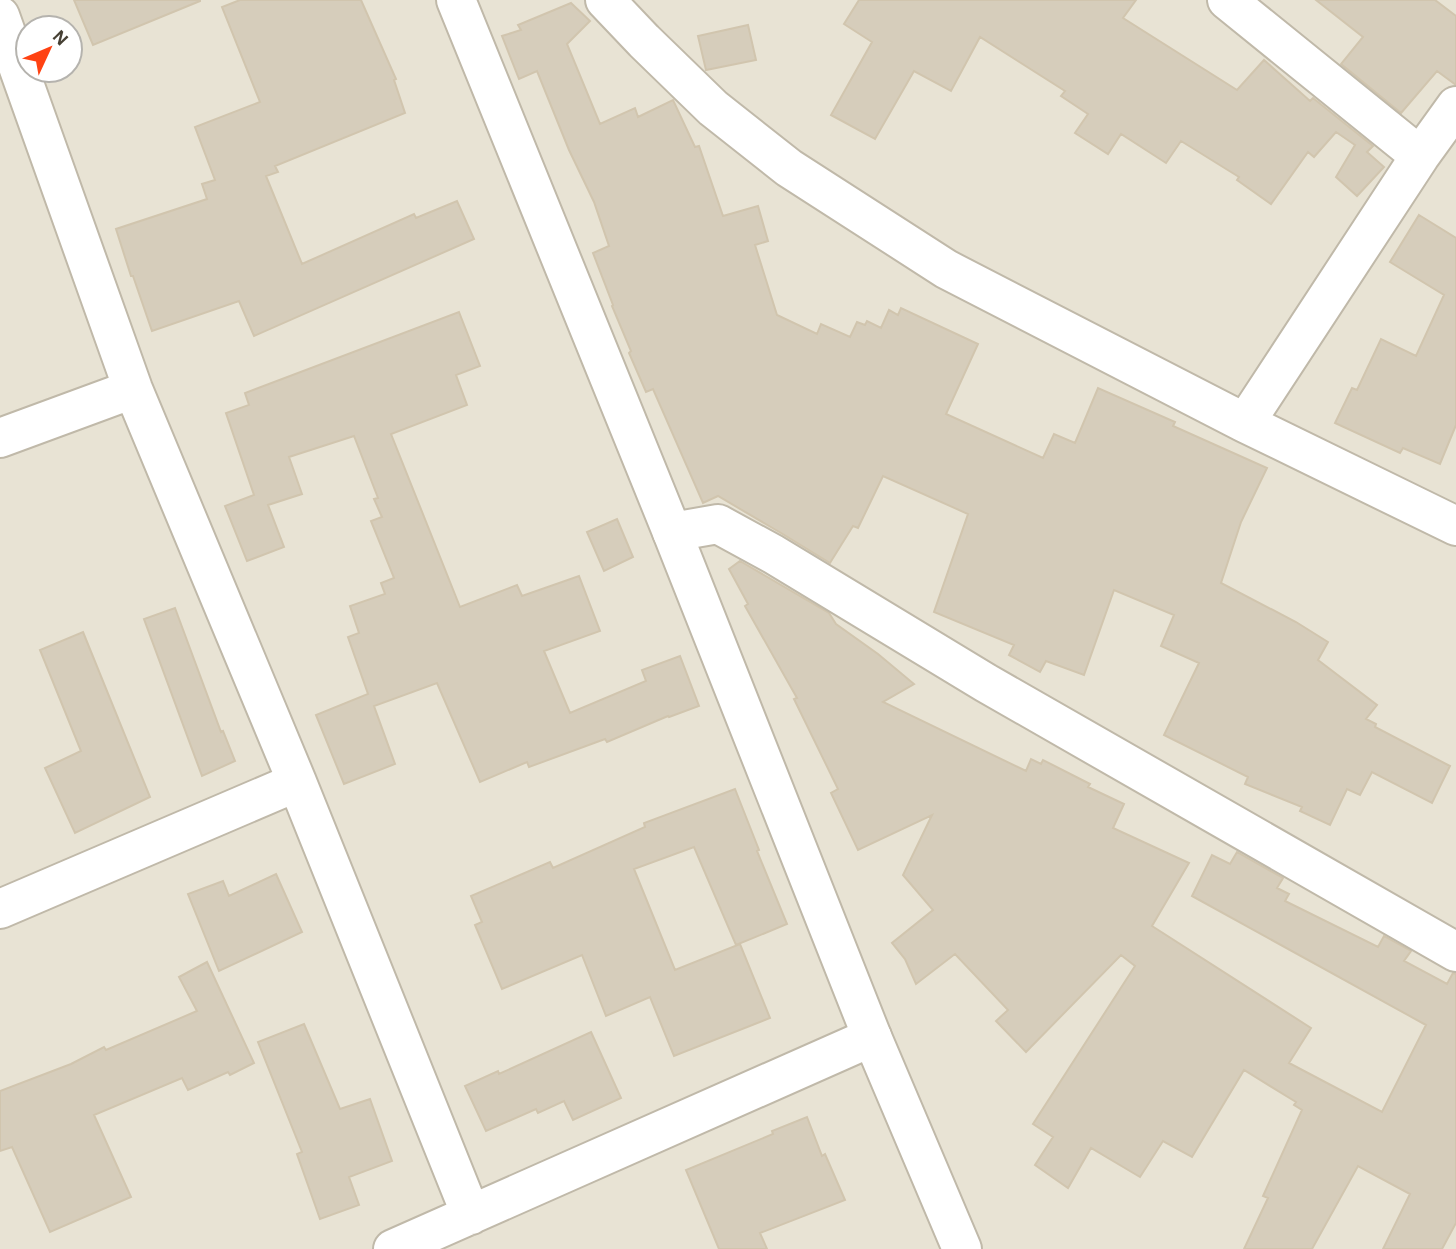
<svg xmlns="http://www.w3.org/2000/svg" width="1456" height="1249" font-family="'Alegreya Sans',sans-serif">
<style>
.residential{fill:#e8e3d4;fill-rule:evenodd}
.building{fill:#d6cdbb;stroke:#d1c5ae;stroke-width:2}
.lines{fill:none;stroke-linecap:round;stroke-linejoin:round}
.minor-casing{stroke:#c0b9a9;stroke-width:42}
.tertiary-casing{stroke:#c0b9a9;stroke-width:42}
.minor{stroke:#fff;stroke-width:38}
.tertiary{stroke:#fff;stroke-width:38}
</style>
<rect width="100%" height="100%" fill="#f4f0e6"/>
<path class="residential" d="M 0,0 L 1456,0 L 1456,1249 L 0,1249 ZM 28,28 L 70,28 L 70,70 L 28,70 Z"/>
<path class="building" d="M 74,0 L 200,0 L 200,1 L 93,45 Z
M 240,0 L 361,0 L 396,79 L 394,80 L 405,113 L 275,166 L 278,172 L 266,176 L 302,264 L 414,214 L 416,218 L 457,201 L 474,239 L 254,336 L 239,301 L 152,331 L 133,276 L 131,276 L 116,229 L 207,199 L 202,184 L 215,180 L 195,127 L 260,102 L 222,7 Z
M 859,0 L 1136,0 L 1123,18 L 1237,90 L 1264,60 L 1310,101 L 1313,98 L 1373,146 L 1367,152 L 1384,167 L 1357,196 L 1336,177 L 1355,145 L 1336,132 L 1314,157 L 1308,152 L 1271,204 L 1237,180 L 1239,177 L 1181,141 L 1166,163 L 1121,134 L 1108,154 L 1075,133 L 1088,114 L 1061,96 L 1065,91 L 980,37 L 951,91 L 914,71 L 875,139 L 831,115 L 872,42 L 844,24 Z
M 1316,0 L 1435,0 L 1456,16 L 1456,85 L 1437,71 L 1401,113 L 1341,64 L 1363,37 Z
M 571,3 L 590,21 L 567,44 L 600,124 L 635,108 L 638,117 L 673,100 L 695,147 L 699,146 L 723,216 L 758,206 L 768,241 L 755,245 L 777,315 L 817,334 L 821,324 L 850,337 L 857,322 L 865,325 L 867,321 L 881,328 L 889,310 L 898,315 L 901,308 L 978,344 L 946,414 L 1043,458 L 1054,434 L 1075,443 L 1098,388 L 1175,422 L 1173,426 L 1267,468 L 1241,522 L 1221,583 L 1296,622 L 1328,642 L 1318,660 L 1377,705 L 1366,719 L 1376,724 L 1375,727 L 1450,766 L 1432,803 L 1372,772 L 1360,795 L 1347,789 L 1330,825 L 1300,811 L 1302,807 L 1245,784 L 1248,777 L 1164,735 L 1199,663 L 1161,646 L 1174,615 L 1114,590 L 1084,675 L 1046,661 L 1040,672 L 1009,655 L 1014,645 L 934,612 L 968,514 L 883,476 L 858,528 L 853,526 L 830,563 L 781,533 L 718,496 L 703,503 L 653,389 L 646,392 L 629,353 L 631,351 L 612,306 L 613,305 L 593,253 L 609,246 L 594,202 L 569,150 L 537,71 L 519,79 L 502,36 L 521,30 L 518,25 Z
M 748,25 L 756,60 L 706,70 L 698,36 Z
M 1419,215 L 1456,238 L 1456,425 L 1440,464 L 1403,448 L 1400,453 L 1335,423 L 1352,388 L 1357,390 L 1381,339 L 1416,356 L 1444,295 L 1390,262 Z
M 459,312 L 480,366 L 456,375 L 467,405 L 391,434 L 460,607 L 517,585 L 522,596 L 579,576 L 600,631 L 544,651 L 570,713 L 646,681 L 642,670 L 680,656 L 699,706 L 669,717 L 668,716 L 607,742 L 605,739 L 529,767 L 527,762 L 480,782 L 437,683 L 374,706 L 395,764 L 344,784 L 316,715 L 368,694 L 348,637 L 359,633 L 350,606 L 385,594 L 381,583 L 394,578 L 371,521 L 382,517 L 374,499 L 378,498 L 354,436 L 289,457 L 302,494 L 268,505 L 284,547 L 247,561 L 225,506 L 254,495 L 226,413 L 249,405 L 245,393 Z
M 617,519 L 633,557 L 604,571 L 587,532 Z
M 740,561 L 829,613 L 836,624 L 878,654 L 914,684 L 883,702 L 1026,771 L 1031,759 L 1041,764 L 1043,760 L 1090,784 L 1088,787 L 1124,804 L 1113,828 L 1189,863 L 1152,926 L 1311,1028 L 1289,1063 L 1382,1112 L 1426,1025 L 1192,896 L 1212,855 L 1230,864 L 1237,852 L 1283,878 L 1277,888 L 1289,894 L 1285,901 L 1378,947 L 1384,936 L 1411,951 L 1404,961 L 1447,984 L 1453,973 L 1456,974 L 1456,1223 L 1442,1249 L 1383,1249 L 1410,1194 L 1358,1166 L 1312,1249 L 1244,1249 L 1268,1198 L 1263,1196 L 1302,1110 L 1294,1105 L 1296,1102 L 1244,1070 L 1192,1157 L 1163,1141 L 1140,1177 L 1091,1148 L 1068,1188 L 1035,1165 L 1053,1137 L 1033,1124 L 1135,966 L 1121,955 L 1026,1052 L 996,1021 L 1008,1010 L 955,954 L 916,984 L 905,959 L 892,943 L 933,910 L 903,875 L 932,815 L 858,850 L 831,793 L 838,789 L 794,699 L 797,698 L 745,606 L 748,604 L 729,569 Z
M 175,608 L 221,732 L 223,731 L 235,761 L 202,776 L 144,619 Z
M 83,632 L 150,797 L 75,833 L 45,768 L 81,751 L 40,650 Z
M 735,789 L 759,850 L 757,851 L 787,924 L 736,945 L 694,847 L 634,869 L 675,970 L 740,944 L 770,1018 L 674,1056 L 650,997 L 606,1016 L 582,955 L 502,989 L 475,925 L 482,922 L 471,896 L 550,862 L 553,868 L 645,827 L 644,823 Z
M 276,874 L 302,932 L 219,971 L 188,894 L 223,881 L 229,896 Z
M 207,962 L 254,1063 L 230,1075 L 228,1072 L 188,1090 L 182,1078 L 94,1115 L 131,1197 L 50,1232 L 12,1147 L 0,1151 L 0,1091 L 71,1064 L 104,1047 L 106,1050 L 197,1011 L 179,977 Z
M 304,1024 L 340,1109 L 370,1099 L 392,1161 L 349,1177 L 359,1205 L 320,1219 L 297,1154 L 302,1152 L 258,1042 Z
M 591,1032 L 621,1098 L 573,1120 L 564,1101 L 538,1113 L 536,1109 L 486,1131 L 465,1086 L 498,1071 L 499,1074 Z
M 807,1117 L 822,1156 L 825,1154 L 845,1200 L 760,1233 L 767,1249 L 719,1249 L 686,1170 L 773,1134 L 772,1131 Z"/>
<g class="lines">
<g class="minor-casing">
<path id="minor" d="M 605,0 L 644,41 L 713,108 L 789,168 L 946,269 L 1245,423 L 1456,526
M 1227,0 L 1420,156
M 0,16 L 133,389 L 297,782 L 471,1215
M 1245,423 L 1420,156 L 1456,106
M 0,438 L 133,389
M 672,532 L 718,524 L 773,554 L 986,683 L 1456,952
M 0,909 L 297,782
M 393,1249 L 872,1037"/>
</g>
<g class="tertiary-casing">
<path id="tertiary" d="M 456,0 L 672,532 L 872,1037 L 962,1249"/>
</g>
<use href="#minor" class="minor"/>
<use href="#tertiary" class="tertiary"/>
</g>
<g transform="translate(49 49) rotate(46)"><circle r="33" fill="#ffffff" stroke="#b5b3ae" stroke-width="2"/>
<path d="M0-5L12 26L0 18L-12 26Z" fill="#ff4212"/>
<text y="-10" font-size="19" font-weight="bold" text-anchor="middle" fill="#474135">N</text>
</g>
</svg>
